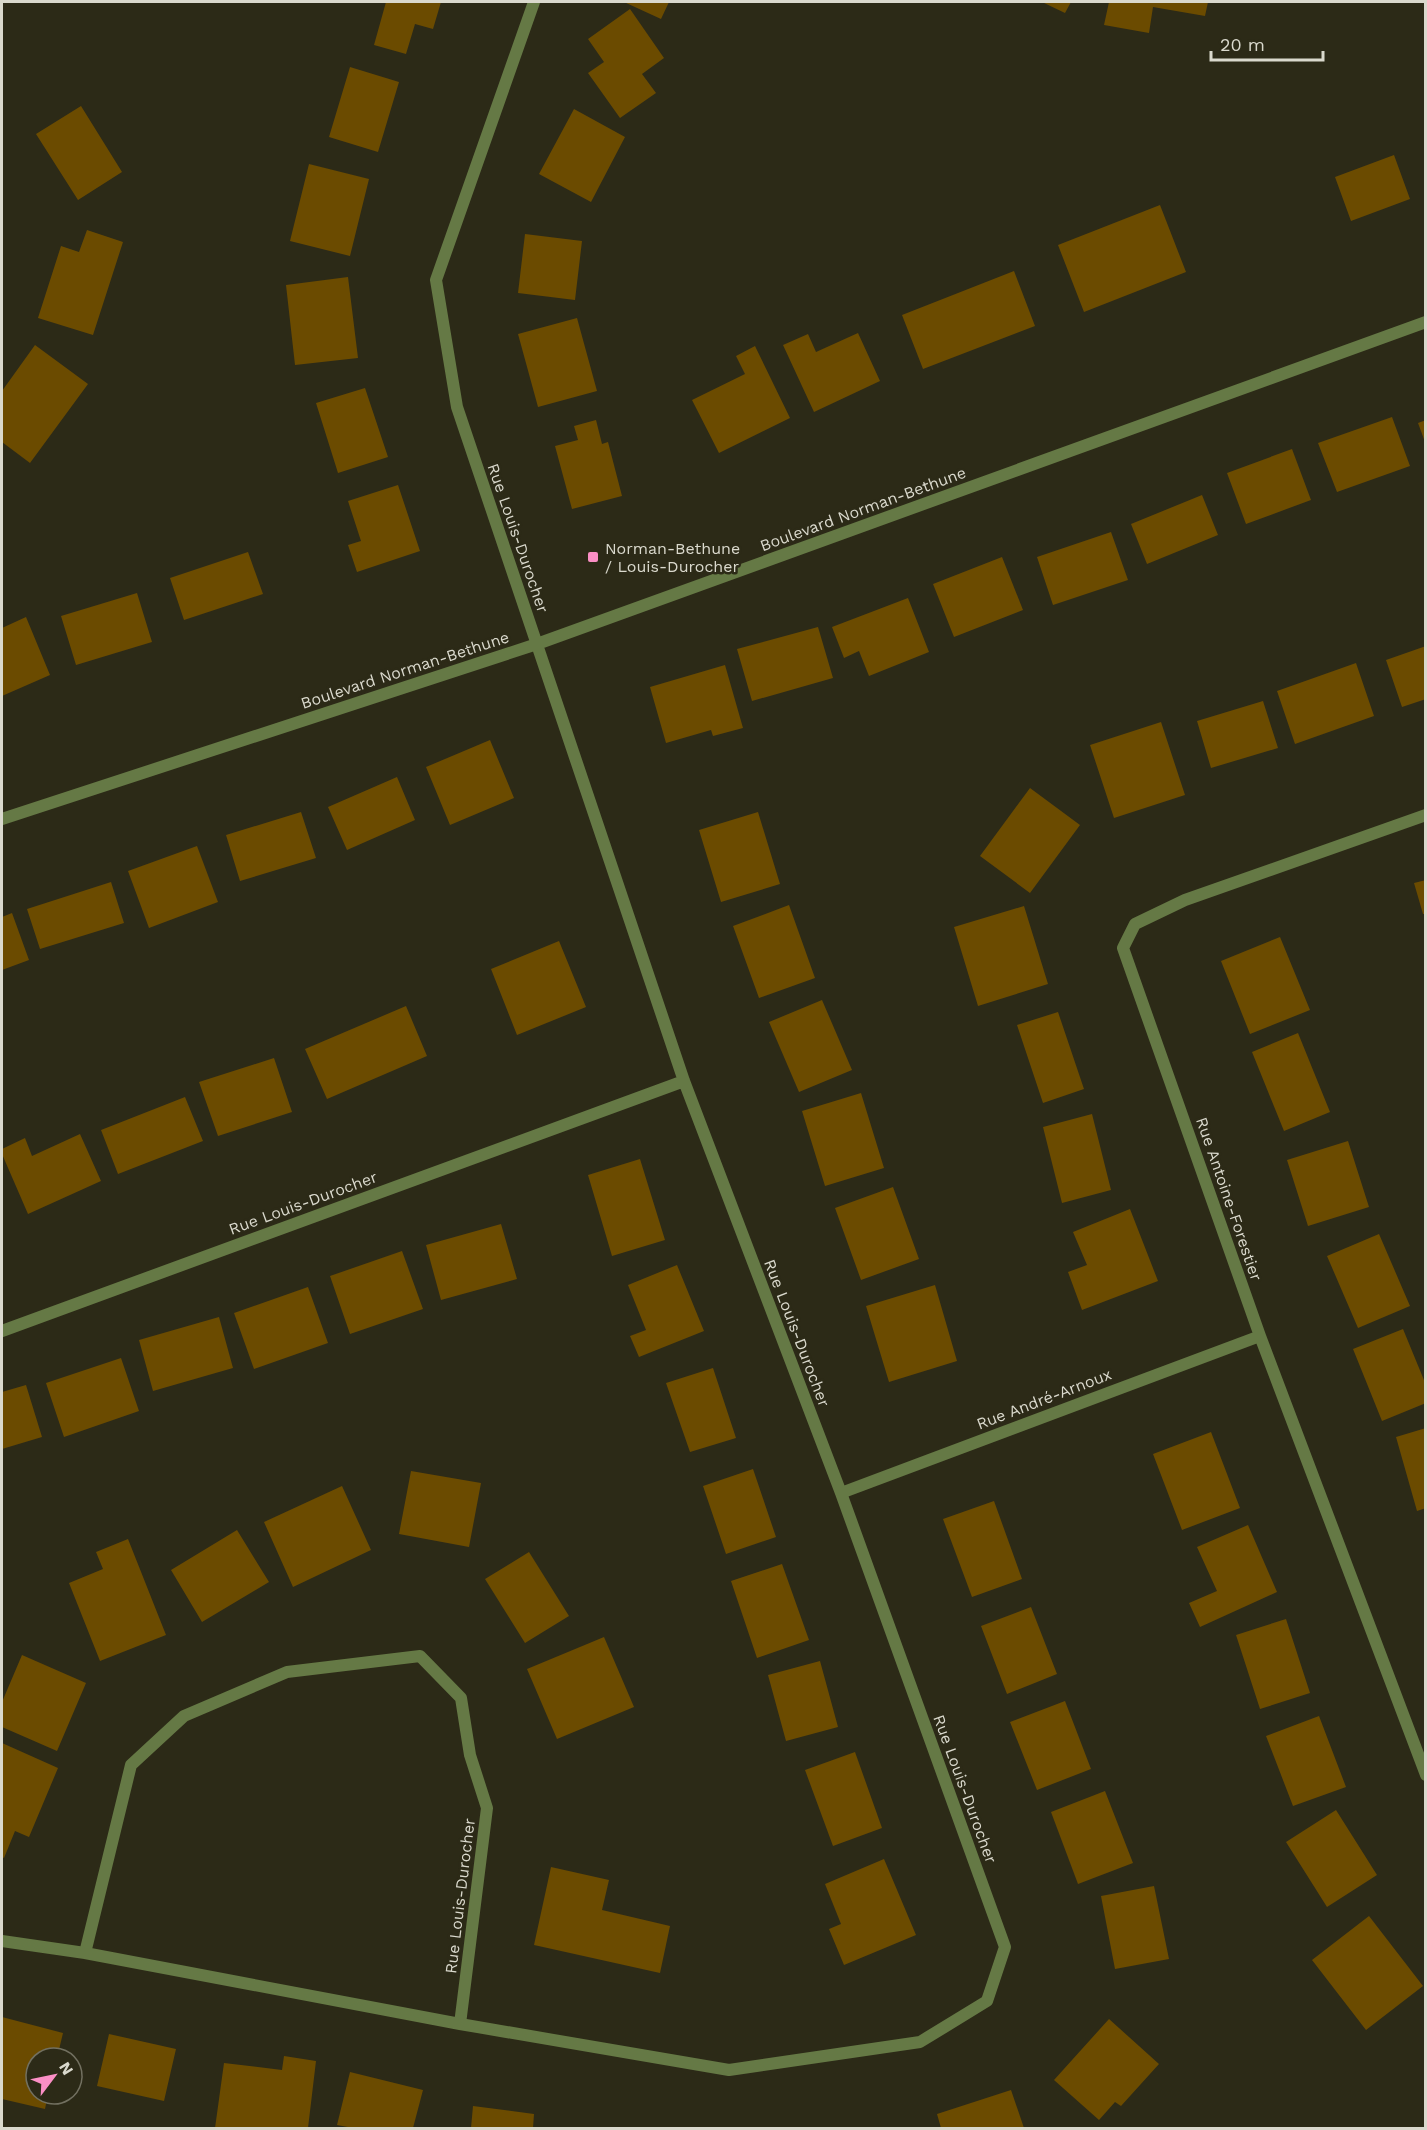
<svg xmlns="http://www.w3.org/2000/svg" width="1427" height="2130" font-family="'Work Sans',sans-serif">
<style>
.building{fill:#6b4b00}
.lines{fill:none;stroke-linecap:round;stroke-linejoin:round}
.street{stroke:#657945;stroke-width:12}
.poi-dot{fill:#fb8fc5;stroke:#2c2a17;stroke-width:2}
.labels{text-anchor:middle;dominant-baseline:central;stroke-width:5;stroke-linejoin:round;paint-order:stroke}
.street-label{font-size:16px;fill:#dad9cd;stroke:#2c2a17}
.poi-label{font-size:16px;fill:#dad9cd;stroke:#2c2a17;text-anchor:start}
</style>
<rect width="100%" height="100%" fill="#2c2a17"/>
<path class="building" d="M 386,2 L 441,2 L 433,29 L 415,24 L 406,54 L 374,45 Z
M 624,2 L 669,2 L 661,19 Z
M 1042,2 L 1071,2 L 1065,13 Z
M 1109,2 L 1208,2 L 1205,16 L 1153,7 L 1149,33 L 1104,25 Z
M 630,9 L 664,58 L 642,74 L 656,93 L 620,118 L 588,73 L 604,62 L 588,39 Z
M 350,67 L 399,82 L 378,152 L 329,137 Z
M 81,106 L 122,172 L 78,200 L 36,134 Z
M 574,109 L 625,137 L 591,202 L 539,174 Z
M 1394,155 L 1410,199 L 1351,221 L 1335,177 Z
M 309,164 L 369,179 L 350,256 L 290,241 Z
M 1160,205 L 1186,272 L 1084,312 L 1058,245 Z
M 87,230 L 123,242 L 93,335 L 38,318 L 61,246 L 79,252 Z
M 525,234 L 582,241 L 575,300 L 518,293 Z
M 1014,271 L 1035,326 L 923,369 L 902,315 Z
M 348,277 L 358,358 L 295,365 L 286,285 Z
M 577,318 L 597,391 L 538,407 L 518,334 Z
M 858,333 L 880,381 L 814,412 L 783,345 L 808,334 L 816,352 Z
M 35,345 L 88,384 L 30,463 L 2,442 L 2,391 Z
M 755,346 L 790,418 L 719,453 L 692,400 L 745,374 L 736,356 Z
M 365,388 L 388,457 L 338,473 L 316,403 Z
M 1392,417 L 1410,466 L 1337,492 L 1318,443 Z
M 596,420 L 602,444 L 608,442 L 622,496 L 572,509 L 555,446 L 578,440 L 574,426 Z
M 1426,420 L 1426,442 L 1425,442 L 1418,423 Z
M 1292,449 L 1311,500 L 1246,524 L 1227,473 Z
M 398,485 L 420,551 L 357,572 L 348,545 L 361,541 L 348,501 Z
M 1202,495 L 1218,535 L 1147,564 L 1131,524 Z
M 1111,532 L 1128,580 L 1053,605 L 1037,557 Z
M 248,552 L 263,594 L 184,620 L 170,578 Z
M 1002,557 L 1023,610 L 954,637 L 933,584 Z
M 137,593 L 152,642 L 76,665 L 61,616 Z
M 908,598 L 929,652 L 869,676 L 859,651 L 844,658 L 832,627 Z
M 26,617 L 50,675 L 2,696 L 2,628 Z
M 818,627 L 833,678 L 752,701 L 737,649 Z
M 1426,646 L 1426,699 L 1402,707 L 1386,660 Z
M 1356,663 L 1374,716 L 1295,744 L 1277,691 Z
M 725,665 L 743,728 L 713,736 L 711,730 L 666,743 L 650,687 Z
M 1263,701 L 1278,748 L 1211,768 L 1197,721 Z
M 1161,722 L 1185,795 L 1114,818 L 1090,745 Z
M 490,740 L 514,798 L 450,825 L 426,767 Z
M 397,777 L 415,820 L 347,850 L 328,807 Z
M 1030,788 L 1080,825 L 1030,893 L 980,856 Z
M 301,812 L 316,858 L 240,881 L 226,835 Z
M 758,812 L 780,884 L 721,902 L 699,830 Z
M 197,846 L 218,902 L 149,928 L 128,871 Z
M 1426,880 L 1426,914 L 1423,914 L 1414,883 Z
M 111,882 L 124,923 L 40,949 L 27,909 Z
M 789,905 L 815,978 L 759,998 L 733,926 Z
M 1024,906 L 1048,984 L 978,1006 L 954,927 Z
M 12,913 L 29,960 L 2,970 L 2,917 Z
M 1280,937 L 1310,1010 L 1250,1034 L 1221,961 Z
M 559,941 L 586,1007 L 517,1035 L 491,969 Z
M 822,1000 L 852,1070 L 799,1092 L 769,1022 Z
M 406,1006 L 427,1056 L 327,1099 L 305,1049 Z
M 1058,1012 L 1084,1089 L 1043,1103 L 1017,1025 Z
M 1298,1033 L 1330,1112 L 1284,1131 L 1252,1052 Z
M 274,1058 L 292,1112 L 218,1136 L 199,1082 Z
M 861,1093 L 884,1168 L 825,1186 L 802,1111 Z
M 185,1097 L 203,1141 L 118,1174 L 101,1130 Z
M 1092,1114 L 1111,1190 L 1062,1203 L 1043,1127 Z
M 80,1134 L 101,1181 L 28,1214 L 2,1154 L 2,1149 L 25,1138 L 32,1156 Z
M 1348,1141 L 1369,1207 L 1308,1226 L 1287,1160 Z
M 640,1159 L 665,1240 L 612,1256 L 588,1175 Z
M 893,1187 L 919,1259 L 861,1280 L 835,1208 Z
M 1130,1209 L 1158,1281 L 1082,1310 L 1068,1272 L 1087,1265 L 1073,1232 Z
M 501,1224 L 517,1279 L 441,1300 L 426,1245 Z
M 1379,1234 L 1410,1306 L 1358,1328 L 1327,1256 Z
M 402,1251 L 423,1309 L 350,1334 L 330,1276 Z
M 677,1265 L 704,1331 L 639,1357 L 630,1336 L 646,1330 L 628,1285 Z
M 935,1285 L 957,1361 L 889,1382 L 866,1306 Z
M 308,1287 L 328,1343 L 254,1369 L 234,1313 Z
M 219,1317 L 233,1368 L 153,1391 L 139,1340 Z
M 1403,1329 L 1426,1385 L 1426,1403 L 1382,1421 L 1353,1349 Z
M 121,1358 L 139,1411 L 64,1437 L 46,1383 Z
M 713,1368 L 736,1438 L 690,1452 L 666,1383 Z
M 26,1385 L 42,1437 L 2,1449 L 2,1392 Z
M 1426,1428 L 1426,1508 L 1417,1511 L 1396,1437 Z
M 1211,1432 L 1240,1508 L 1182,1530 L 1153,1454 Z
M 753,1469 L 776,1537 L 726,1554 L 703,1486 Z
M 411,1471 L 481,1483 L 469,1547 L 399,1534 Z
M 342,1486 L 371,1550 L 293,1587 L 264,1522 Z
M 994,1501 L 1022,1579 L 972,1597 L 943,1519 Z
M 1248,1525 L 1277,1592 L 1200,1627 L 1189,1603 L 1217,1591 L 1197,1547 Z
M 237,1530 L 269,1582 L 202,1622 L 171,1570 Z
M 128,1539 L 166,1635 L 100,1661 L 69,1583 L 103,1569 L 96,1552 Z
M 529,1552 L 569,1616 L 525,1643 L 485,1579 Z
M 782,1564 L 809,1640 L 757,1658 L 731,1581 Z
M 1031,1607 L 1057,1674 L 1007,1694 L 981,1626 Z
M 1286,1619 L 1310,1693 L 1260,1709 L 1236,1635 Z
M 604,1637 L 634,1707 L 557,1739 L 527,1669 Z
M 22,1655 L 86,1683 L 57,1751 L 2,1727 L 2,1702 Z
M 820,1661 L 838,1727 L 786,1741 L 768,1675 Z
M 1065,1701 L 1091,1769 L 1037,1790 L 1010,1722 Z
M 1319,1716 L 1346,1787 L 1293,1806 L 1266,1736 Z
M 2,1743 L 58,1768 L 29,1837 L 15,1831 L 4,1858 L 2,1857 Z
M 855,1752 L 882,1828 L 833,1846 L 805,1770 Z
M 1105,1791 L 1133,1863 L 1078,1884 L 1051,1812 Z
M 1336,1810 L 1377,1875 L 1327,1907 L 1286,1842 Z
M 884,1859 L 916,1935 L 844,1965 L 829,1929 L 841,1924 L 825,1884 Z
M 551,1867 L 609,1880 L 602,1910 L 670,1926 L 660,1973 L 534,1945 Z
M 1154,1886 L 1169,1959 L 1115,1969 L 1101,1896 Z
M 1369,1916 L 1423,1986 L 1366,2030 L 1312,1960 Z
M 2,2017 L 63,2033 L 57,2058 L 36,2058 L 36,2094 L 48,2094 L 45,2109 L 2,2099 Z
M 1109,2019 L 1159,2064 L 1121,2106 L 1115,2102 L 1099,2120 L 1054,2080 Z
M 109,2034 L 176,2049 L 164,2101 L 97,2086 Z
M 284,2056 L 316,2061 L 308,2128 L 215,2128 L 224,2063 L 282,2070 Z
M 350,2072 L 423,2090 L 413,2128 L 353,2128 L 337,2125 Z
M 1011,2090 L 1024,2128 L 941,2128 L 937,2114 Z
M 473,2106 L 534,2114 L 533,2128 L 471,2128 Z"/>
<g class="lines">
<path class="street" d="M 1426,815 L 1185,900 L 1135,924 L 1123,948 L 1260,1336 L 1426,1775
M 2,819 L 537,644 L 1426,322
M 2,1331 L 684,1081
M 841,1493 L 1260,1336
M 2,1941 L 85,1953 L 460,2024 L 729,2070 L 920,2042 L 987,2001 L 1005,1947 L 841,1493 L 684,1081 L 457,407 L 436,280 L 534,2
M 85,1953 L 131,1765 L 184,1716 L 287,1672 L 420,1656 L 461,1698 L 470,1755 L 487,1808 L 460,2024"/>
</g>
<rect class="poi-dot" x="587" y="551" width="12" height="12" rx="3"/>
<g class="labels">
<g class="street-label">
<text transform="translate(863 509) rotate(-20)">Boulevard Norman-Bethune</text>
<text transform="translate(518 538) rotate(71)">Rue Louis-Durocher</text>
<text transform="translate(405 670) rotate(-18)">Boulevard Norman-Bethune</text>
<text transform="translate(1229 1199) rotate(71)">Rue Antoine-Forestier</text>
<text transform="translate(303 1203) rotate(-20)">Rue Louis-Durocher</text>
<text transform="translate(797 1333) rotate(69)">Rue Louis-Durocher</text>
<text transform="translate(1044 1399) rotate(-21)">Rue André-Arnoux</text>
<text transform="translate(965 1789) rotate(70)">Rue Louis-Durocher</text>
<text transform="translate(460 1896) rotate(-83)">Rue Louis-Durocher</text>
</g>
<g class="poi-label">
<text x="605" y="548">Norman-Bethune<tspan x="605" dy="18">/ Louis-Durocher</tspan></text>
</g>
</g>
<rect width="1427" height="2130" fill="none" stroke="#dad9cd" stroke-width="6"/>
<g transform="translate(54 2076) rotate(58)"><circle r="28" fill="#2c2a17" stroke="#727060" stroke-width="1.5"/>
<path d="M0-4.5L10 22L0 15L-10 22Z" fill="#fb8fc5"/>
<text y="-9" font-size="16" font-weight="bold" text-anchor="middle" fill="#dad9cd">N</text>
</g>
<path d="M1211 51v9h112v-9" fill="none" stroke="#dad9cd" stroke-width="3"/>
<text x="1220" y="51" font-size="18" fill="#dad9cd" stroke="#2c2a17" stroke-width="4.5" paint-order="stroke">20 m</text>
</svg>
